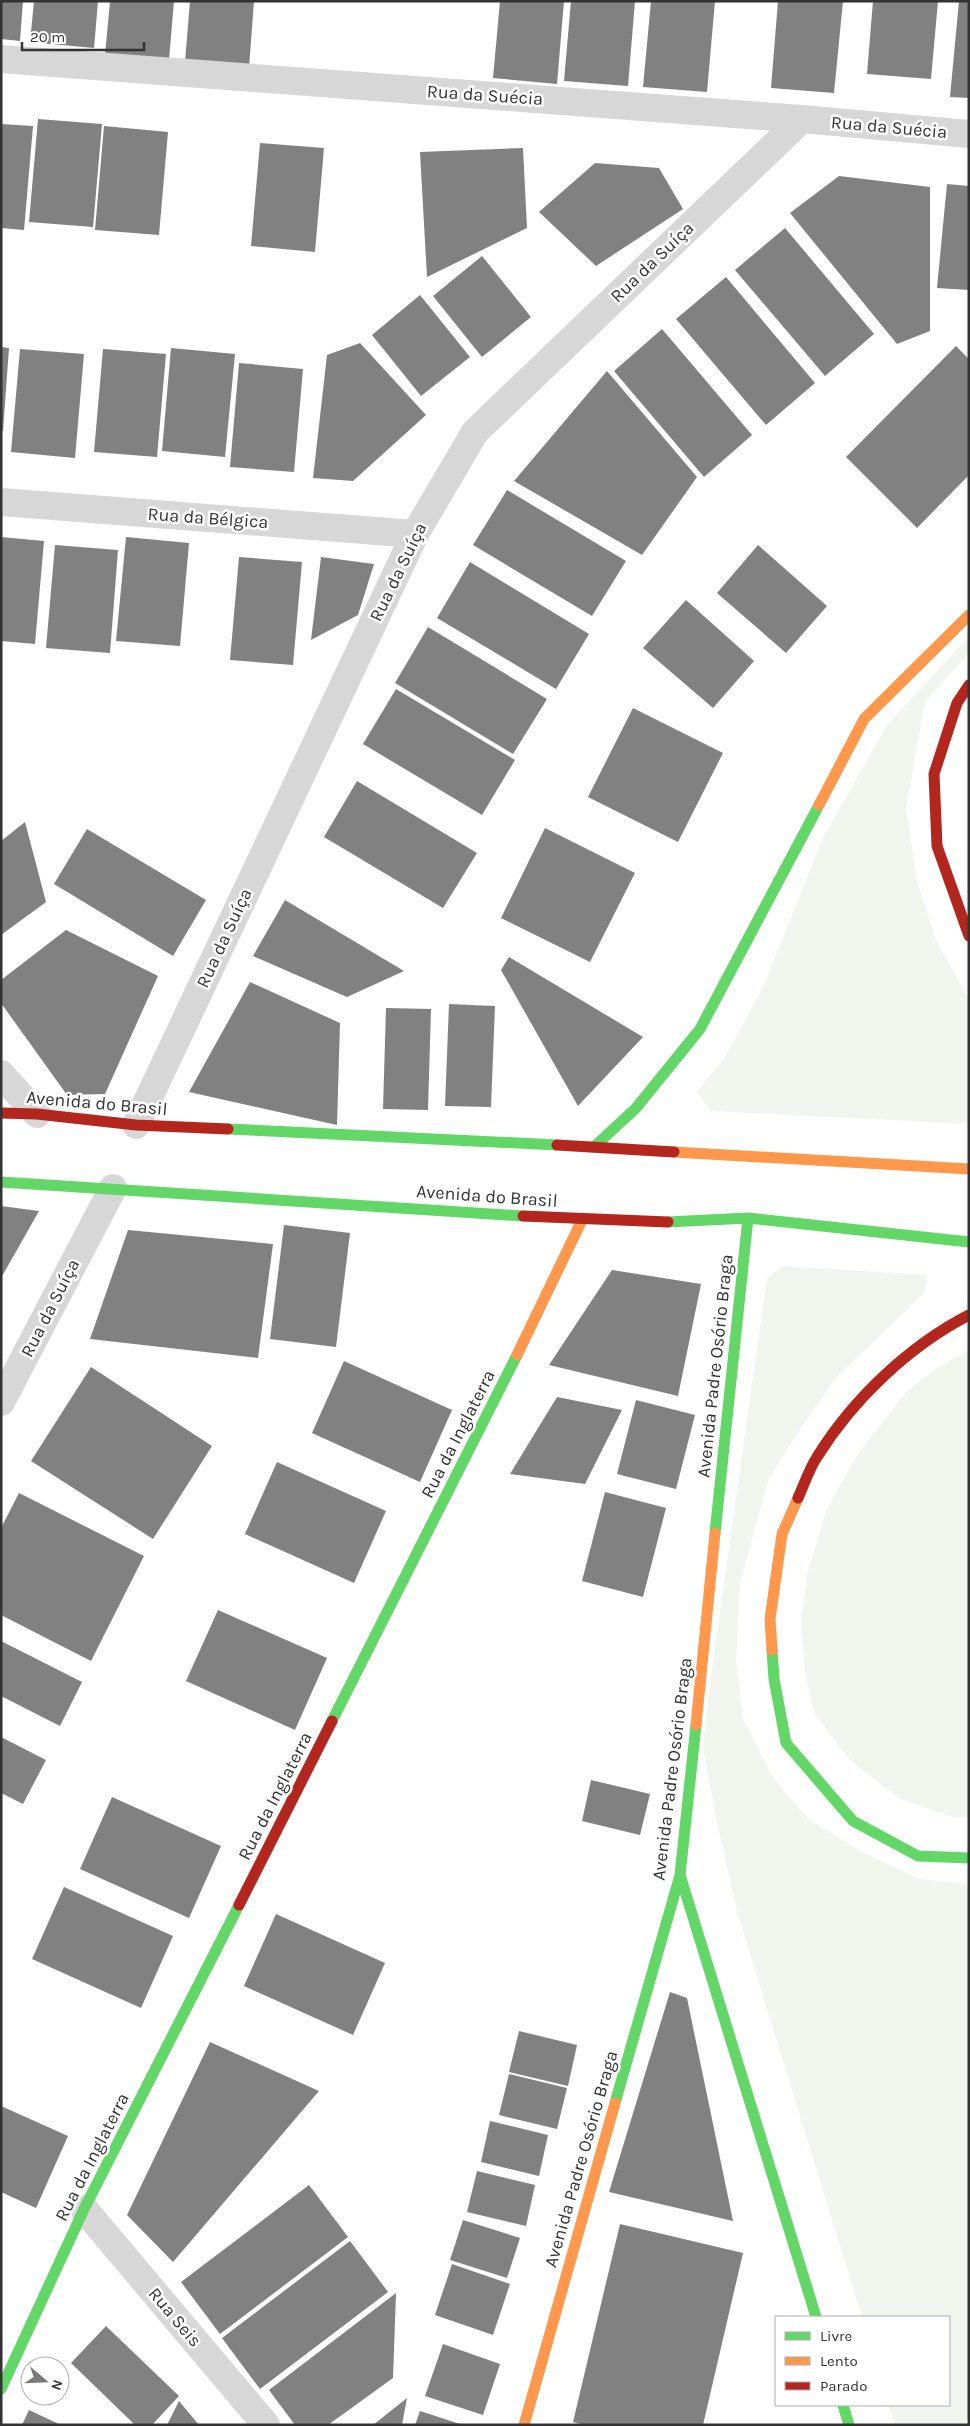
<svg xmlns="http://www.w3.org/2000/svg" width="970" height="2426" font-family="Karla,sans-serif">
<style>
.green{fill:#f1f5ed}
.building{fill:#818181}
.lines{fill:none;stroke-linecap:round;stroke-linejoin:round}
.street{stroke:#d7d7d7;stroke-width:28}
.fast{stroke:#63d668;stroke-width:11}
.slow{stroke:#ff974d;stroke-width:11}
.jam{stroke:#b3261e;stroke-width:11}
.labels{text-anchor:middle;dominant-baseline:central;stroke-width:5;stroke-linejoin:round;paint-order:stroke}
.street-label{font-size:18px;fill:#333;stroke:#fff}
</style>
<rect width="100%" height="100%" fill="#fff"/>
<path class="green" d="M 969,637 L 969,653 L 925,702 L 906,809 L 917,880 L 935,938 L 969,999 L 969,1124 L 711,1111 L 697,1092 L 726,1056 L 764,985 L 823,838 L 887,725 Z
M 783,1266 L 927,1275 L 925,1292 L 835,1379 L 794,1438 L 768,1481 L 740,1583 L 736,1661 L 743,1718 L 773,1778 L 808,1819 L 864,1853 L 919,1879 L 969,1884 L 969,2410 L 965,2425 L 895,2425 L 888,2405 L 949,2405 L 949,2317 L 862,2317 L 738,1915 L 717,1823 L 703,1748 L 711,1676 L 767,1278 Z
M 969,1350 L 969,1817 L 955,1818 L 900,1799 L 851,1761 L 814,1713 L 805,1673 L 801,1622 L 807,1575 L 826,1511 L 857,1455 L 907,1391 L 937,1368 Z"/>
<path class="building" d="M 1,1 L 23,1 L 20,41 L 1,39 Z
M 34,1 L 98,1 L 94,48 L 30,42 Z
M 110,1 L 174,1 L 169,60 L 105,55 Z
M 190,1 L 254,1 L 249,68 L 185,62 Z
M 500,1 L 564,1 L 557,84 L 493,78 Z
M 571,1 L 635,1 L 628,86 L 564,81 Z
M 651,1 L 715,1 L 707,92 L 643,87 Z
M 778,1 L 843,1 L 834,93 L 771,88 Z
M 873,1 L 938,1 L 931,79 L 867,74 Z
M 959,1 L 969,1 L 969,98 L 950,97 Z
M 38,119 L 102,124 L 93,227 L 29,222 Z
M 1,124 L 33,126 L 24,230 L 1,228 Z
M 104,126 L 168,132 L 159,235 L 95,230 Z
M 260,143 L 324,148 L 315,252 L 251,246 Z
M 523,148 L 527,228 L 427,277 L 420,152 Z
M 595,163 L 659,168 L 683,209 L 596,266 L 539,212 Z
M 839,176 L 930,187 L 930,331 L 897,344 L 790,213 Z
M 947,184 L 969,186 L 969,290 L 937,288 Z
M 785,228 L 874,334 L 825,376 L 735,270 Z
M 482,256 L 531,317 L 482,357 L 433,296 Z
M 726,277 L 815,383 L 766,425 L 676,319 Z
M 420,295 L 470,357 L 421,396 L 372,335 Z
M 662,329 L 752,435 L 704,477 L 614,371 Z
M 360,343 L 426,415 L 353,481 L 313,478 L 327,355 Z
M 956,346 L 969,359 L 969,475 L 917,528 L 846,457 Z
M 1,347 L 9,348 L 3,431 L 1,431 Z
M 171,348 L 235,354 L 225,457 L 162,451 Z
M 20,349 L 84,354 L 75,458 L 11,452 Z
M 103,349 L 166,354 L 157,457 L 94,452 Z
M 239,363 L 303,369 L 294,472 L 230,467 Z
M 607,371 L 697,477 L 642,555 L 514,481 Z
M 507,490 L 626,561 L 592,616 L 473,545 Z
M 1,537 L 44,541 L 35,644 L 1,641 Z
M 126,537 L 189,543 L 180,646 L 116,641 Z
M 55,545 L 118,550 L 110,653 L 46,648 Z
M 758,545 L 827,606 L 786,653 L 717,593 Z
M 239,557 L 302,562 L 293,665 L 230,660 Z
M 321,557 L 374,564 L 358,615 L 311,640 Z
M 470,562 L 589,634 L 556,689 L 437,618 Z
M 686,600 L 754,661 L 713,708 L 643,648 Z
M 428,627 L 547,699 L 513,754 L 395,683 Z
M 396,689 L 515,760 L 482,815 L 363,744 Z
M 633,708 L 723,753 L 678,842 L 588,797 Z
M 357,781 L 477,853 L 443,908 L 324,837 Z
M 25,822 L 46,902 L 1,935 L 1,841 Z
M 545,828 L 635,873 L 590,962 L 501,918 Z
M 87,829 L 206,900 L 173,956 L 54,884 Z
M 285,900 L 404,971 L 347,997 L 253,956 Z
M 66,930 L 158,976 L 105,1094 L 67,1095 L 1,1003 L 1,980 Z
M 509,957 L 643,1037 L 578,1106 L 501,970 Z
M 250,982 L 340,1023 L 337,1125 L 189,1092 Z
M 449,1004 L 495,1006 L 491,1107 L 445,1106 Z
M 386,1008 L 431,1009 L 428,1110 L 383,1109 Z
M 1,1206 L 39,1211 L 1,1278 Z
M 284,1225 L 350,1233 L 336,1347 L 270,1339 Z
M 128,1230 L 273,1244 L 258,1358 L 90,1339 Z
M 612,1270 L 701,1284 L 678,1396 L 549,1365 Z
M 344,1361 L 452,1410 L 420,1482 L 312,1433 Z
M 91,1367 L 212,1446 L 153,1539 L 31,1461 Z
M 557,1397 L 622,1410 L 585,1484 L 510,1474 Z
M 636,1400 L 695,1415 L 676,1489 L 617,1474 Z
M 277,1462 L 386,1511 L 354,1583 L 245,1534 Z
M 605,1492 L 666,1508 L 643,1597 L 582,1581 Z
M 19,1493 L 144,1556 L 91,1661 L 1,1615 L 1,1528 Z
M 218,1610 L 327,1658 L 295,1730 L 186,1681 Z
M 1,1641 L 82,1682 L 60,1726 L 1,1696 Z
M 1,1737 L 46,1760 L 23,1804 L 1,1793 Z
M 591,1780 L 650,1794 L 640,1835 L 582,1821 Z
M 112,1797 L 221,1846 L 189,1918 L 80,1869 Z
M 64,1887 L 173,1936 L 141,2008 L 32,1959 Z
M 276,1914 L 385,1963 L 353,2035 L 244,1986 Z
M 670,1992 L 687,1998 L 733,2221 L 609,2192 Z
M 519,2031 L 577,2045 L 568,2086 L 509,2072 Z
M 210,2042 L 319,2091 L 173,2262 L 127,2215 Z
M 509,2074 L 567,2088 L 557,2129 L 499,2115 Z
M 1,2106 L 68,2136 L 36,2208 L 1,2192 Z
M 490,2121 L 548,2135 L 539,2176 L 481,2162 Z
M 477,2171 L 535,2185 L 526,2226 L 467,2212 Z
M 309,2185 L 348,2237 L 220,2334 L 181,2282 Z
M 463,2220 L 520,2238 L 507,2278 L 450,2260 Z
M 620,2224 L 743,2253 L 703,2425 L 584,2425 L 573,2422 Z
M 350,2241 L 388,2292 L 260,2389 L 222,2338 Z
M 452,2264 L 510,2284 L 493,2335 L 435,2315 Z
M 396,2293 L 393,2378 L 328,2425 L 295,2425 L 269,2390 Z
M 106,2326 L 179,2396 L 152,2425 L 135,2425 L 71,2363 Z
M 443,2344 L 500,2364 L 483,2415 L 425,2396 Z
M 407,2398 L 402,2425 L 373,2425 Z
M 179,2401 L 199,2425 L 167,2425 Z
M 29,2410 L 61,2425 L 22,2425 Z
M 420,2411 L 460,2424 L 460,2425 L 415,2425 Z"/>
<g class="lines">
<path class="street" d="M 1,59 L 802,119 L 969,134
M 1,502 L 415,534
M 1,1074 L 37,1114
M 136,1125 L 415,534 L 475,432 L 802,119
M 1,1402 L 113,1188
M 84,2209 L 266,2425"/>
<path class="fast" d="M 228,1129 L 557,1145
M 594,1147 L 636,1108 L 700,1029 L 819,805
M 1,1182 L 523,1216
M 668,1222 L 748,1218 L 969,1242
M 715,1533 L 748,1218
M 772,1650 L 774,1679 L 786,1743 L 853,1821 L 918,1856 L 969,1858
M 332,1721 L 517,1355
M 680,1875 L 816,2317
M 615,2103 L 680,1875 L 696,1725
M 1,2389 L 84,2209 L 239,1905
M 843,2405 L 849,2425"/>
<path class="slow" d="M 819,805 L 864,719 L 969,615
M 674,1152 L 969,1169
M 517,1355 L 582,1220
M 772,1650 L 770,1619 L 782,1534 L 798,1498
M 696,1725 L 715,1533
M 524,2425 L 615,2103"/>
<path class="jam" d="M 969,685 L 957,703 L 934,774 L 937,846 L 969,936
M 1,1113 L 37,1114 L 136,1125 L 228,1129
M 557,1145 L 674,1152
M 523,1216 L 668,1222
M 798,1498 C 804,1485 809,1469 817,1457 C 853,1399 909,1346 969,1315
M 239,1905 L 332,1721"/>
</g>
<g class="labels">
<g class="street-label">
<text transform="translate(485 95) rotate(4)">Rua da Suécia</text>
<text transform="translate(889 127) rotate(5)">Rua da Suécia</text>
<text transform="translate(652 262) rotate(-44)">Rua da Suíça</text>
<text transform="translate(208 518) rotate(4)">Rua da Bélgica</text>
<text transform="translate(398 572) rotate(-64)">Rua da Suíça</text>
<text transform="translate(224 938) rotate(-65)">Rua da Suíça</text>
<text transform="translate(97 1103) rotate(5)">Avenida do Brasil</text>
<text transform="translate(487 1196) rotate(4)">Avenida do Brasil</text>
<text transform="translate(50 1308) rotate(-63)">Rua da Suíça</text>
<text transform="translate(715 1366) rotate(-84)">Avenida Padre Osório Braga</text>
<text transform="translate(458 1434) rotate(-63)">Rua da Inglaterra</text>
<text transform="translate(672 1769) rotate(-83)">Avenida Padre Osório Braga</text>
<text transform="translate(275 1796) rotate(-63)">Rua da Inglaterra</text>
<text transform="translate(92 2157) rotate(-63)">Rua da Inglaterra</text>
<text transform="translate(581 2159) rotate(-74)">Avenida Padre Osório Braga</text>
<text transform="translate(175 2317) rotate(50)">Rua Seis</text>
</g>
</g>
<rect width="970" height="2426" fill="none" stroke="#333333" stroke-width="5"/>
<rect x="775" y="2316" width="175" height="90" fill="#ffffff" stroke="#adadad"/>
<rect x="785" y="2332" width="25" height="8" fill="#63d668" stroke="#adadad"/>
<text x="820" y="2341" font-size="15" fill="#333333">Livre</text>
<rect x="785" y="2357" width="25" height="8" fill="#ff974d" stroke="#adadad"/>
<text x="820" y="2366" font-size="15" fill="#333333">Lento</text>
<rect x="785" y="2382" width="25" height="8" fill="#b3261e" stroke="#adadad"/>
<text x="820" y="2391" font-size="15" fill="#333333">Parado</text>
<g transform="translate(45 2381) rotate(109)"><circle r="24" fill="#ffffff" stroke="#adadad"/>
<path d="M0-4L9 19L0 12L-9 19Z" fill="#7a7a7a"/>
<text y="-8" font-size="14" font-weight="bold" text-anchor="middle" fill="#333333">N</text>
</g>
<path d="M22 42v8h122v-8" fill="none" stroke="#333333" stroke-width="2.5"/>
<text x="30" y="42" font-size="15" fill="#333333" stroke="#ffffff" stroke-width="4" paint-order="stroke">20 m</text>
</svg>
